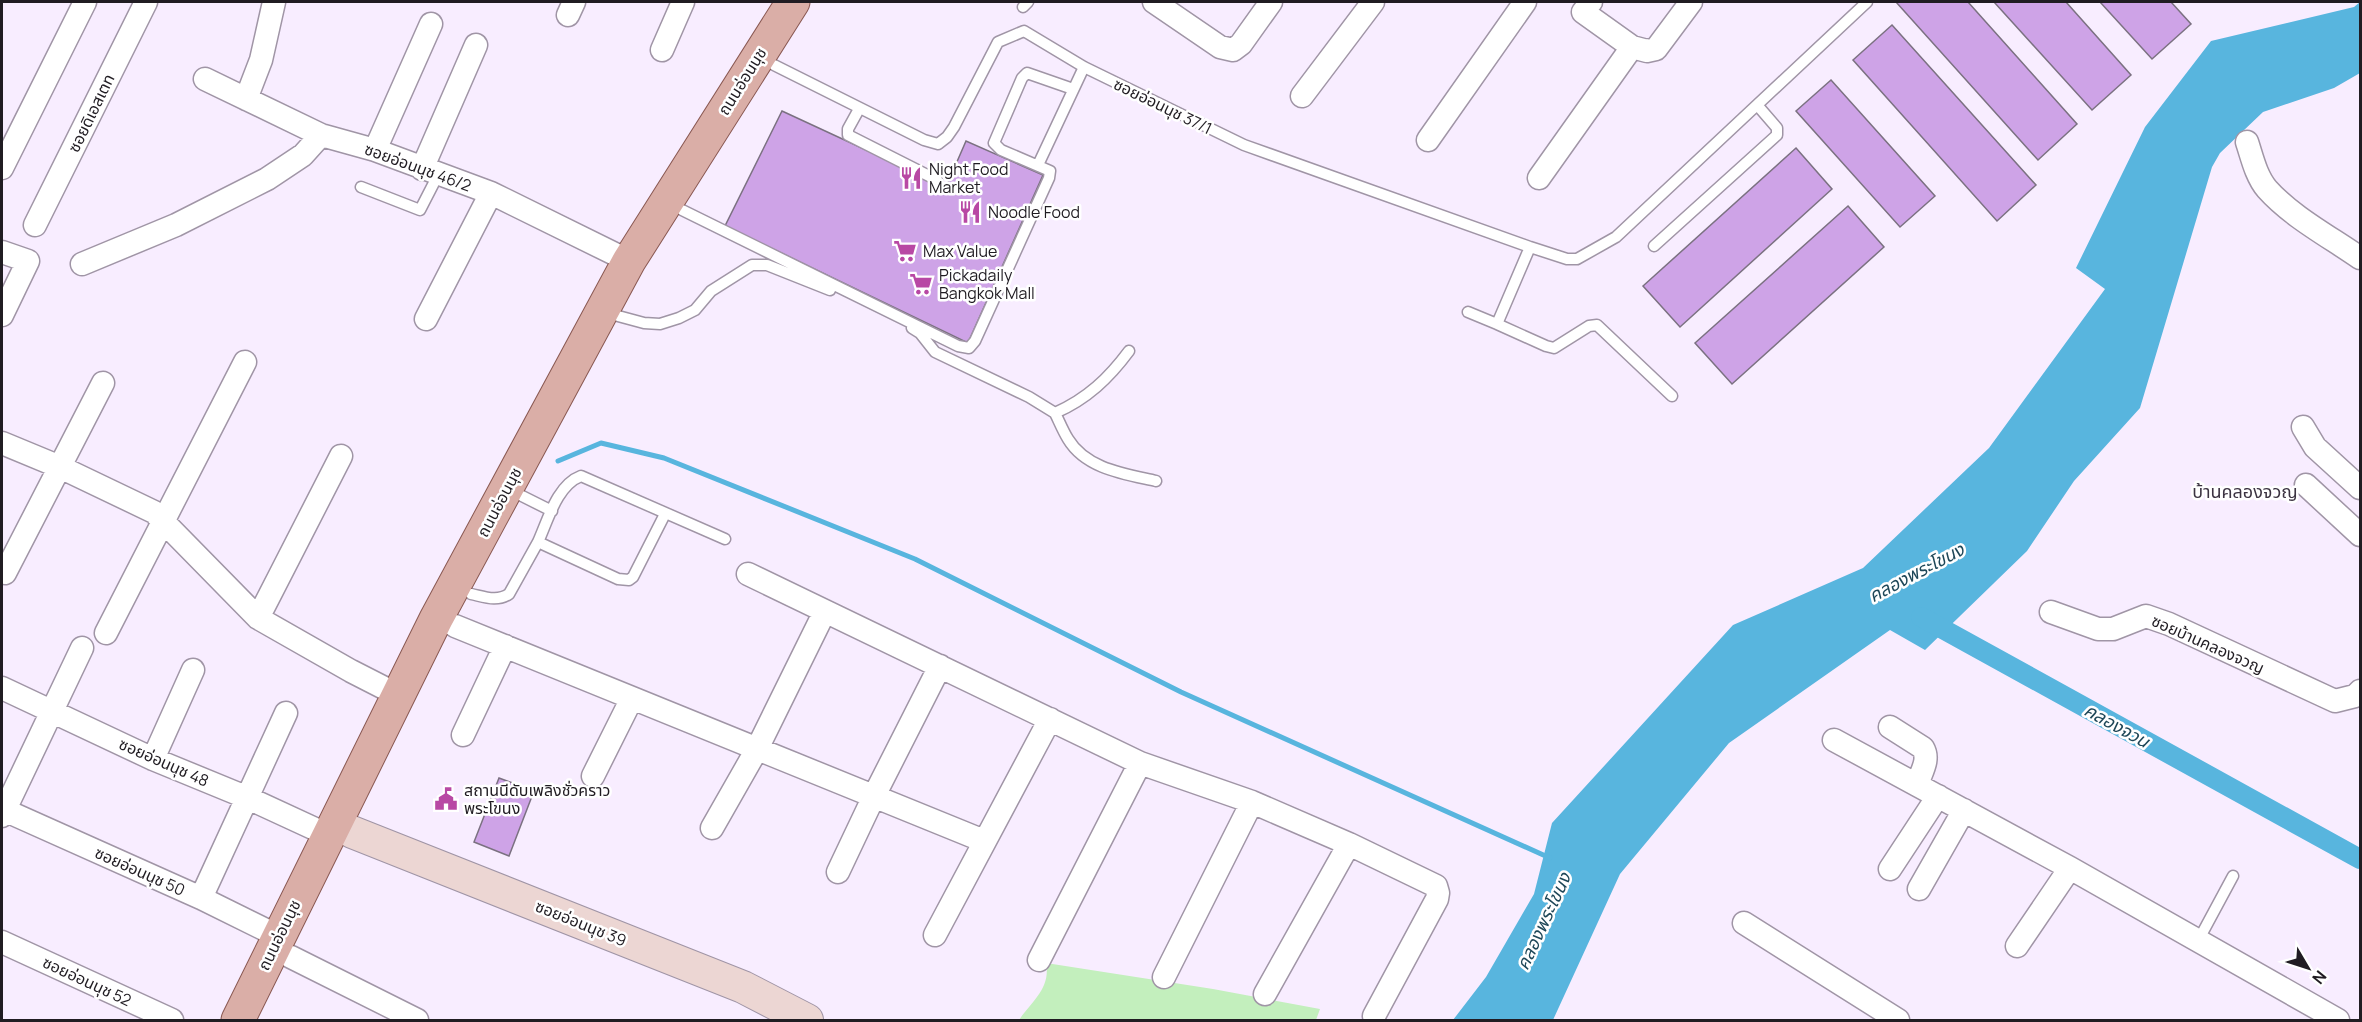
<svg xmlns="http://www.w3.org/2000/svg" width="2362" height="1022" font-family="Manrope,'Noto Sans Thai',sans-serif">
<style>
.green{fill:#c3efbd}
.water{fill:#58b5de}
.lines{fill:none;stroke-linecap:round;stroke-linejoin:round}
.stream{stroke:#58b5de;stroke-width:5}
.canal{stroke:#58b5de;stroke-width:20}
.building{fill:#cea3e7;stroke:#7b7181;stroke-width:1.5}
.lane-casing{stroke:#a095a6;stroke-width:13}
.street-casing{stroke:#a095a6;stroke-width:25}
.secondary-casing{stroke:#a095a6;stroke-width:34}
.primary-casing{stroke:#895852;stroke-width:35}
.lane{stroke:#fff;stroke-width:10}
.street{stroke:#fff;stroke-width:22}
.secondary{stroke:#ecd6d3;stroke-width:32}
.primary{stroke:#daaea7;stroke-width:33}
.labels{text-anchor:middle;dominant-baseline:central;stroke-width:5;stroke-linejoin:round;paint-order:stroke}
.street-label{font-size:16px;fill:#201c22;stroke:#fff}
.poi-label{font-size:16px;fill:#201c22;stroke:#fff;text-anchor:start}
.neighbourhood-label{font-size:18px;fill:#3c3342;stroke:#fff}
.water-label{font-size:18px;font-style:italic;fill:#1e4758;stroke:#fff}
</style>
<rect width="100%" height="100%" fill="#f8edff"/>
<path class="green" d="M 1046,963 L 1213,989 L 1320,1009 L 1316,1020 L 1019,1020 C 1032,1001 1051,988 1046,963 Z"/>
<path class="water" d="M 2360,2 L 2360,73 L 2334,88 L 2263,112 L 2220,153 L 2212,167 L 2140,408 L 2074,481 L 2027,551 L 1925,650 L 1890,630 L 1729,743 L 1620,874 L 1553,1020 L 1453,1020 L 1486,977 L 1534,894 L 1552,823 L 1733,625 L 1863,568 L 1989,448 L 2105,289 L 2076,268 L 2145,127 L 2211,41 L 2354,7 Z"/>
<g class="lines">
<path class="stream" d="M 558,461 L 601,443 L 664,458 L 915,559 L 1181,692 L 1550,858"/>
<path class="canal" d="M 1921,617 L 2360,859"/>
</g>
<path class="building" d="M 1896,2 L 1968,2 L 2077,124 L 2038,160 Z
M 1994,2 L 2066,2 L 2131,75 L 2092,110 Z
M 2100,2 L 2171,2 L 2191,24 L 2152,59 Z
M 1892,25 L 2036,185 L 1997,221 L 1853,60 Z
M 1831,80 L 1935,196 L 1900,227 L 1796,111 Z
M 782,111 L 946,187 L 966,141 L 1043,175 L 968,343 L 725,226 Z
M 1796,148 L 1832,189 L 1680,327 L 1643,286 Z
M 1848,206 L 1884,247 L 1732,384 L 1695,343 Z
M 499,778 L 534,791 L 509,856 L 474,842 Z"/>
<g class="lines">
<g class="lane-casing">
<path id="lane" d="M 1023,7 L 1028,2
M 774,65 L 924,140 L 938,144 L 947,137 L 954,127 L 998,42 L 1024,31 L 1084,67 L 1244,145 L 1530,247 L 1567,259 L 1577,259 L 1616,237 L 1867,2
M 859,109 L 848,129 L 848,135 L 937,180
M 1038,165 L 1084,67
M 361,187 L 420,210 L 438,175
M 682,210 L 958,346 L 969,348 L 975,341 L 1049,178 L 1050,171 L 1001,150 L 994,143 L 997,136 L 1022,78 L 1027,73 L 1073,89
M 1654,246 L 1777,135 L 1777,128 L 1758,106
M 1530,247 L 1497,324 L 1546,346 L 1554,348 L 1589,326 L 1597,325 L 1672,396
M 1468,312 L 1497,324
M 618,316 L 644,323 L 660,324 L 679,318 L 695,310 L 711,291 L 752,265 L 767,265 L 830,290
M 912,328 L 920,333 L 935,352 L 1029,397 L 1055,413 C 1087,399 1109,378 1129,351
M 1055,413 C 1059,421 1063,431 1068,439 C 1086,469 1125,474 1156,481
M 522,496 L 552,511
M 665,514 L 633,577 L 629,580 L 618,579 L 538,542 C 548,520 557,485 581,476 L 725,539
M 471,594 C 485,597 497,602 509,594 L 538,542
M 2198,941 L 2233,876"/>
</g>
<g class="street-casing">
<path id="street" d="M 1154,2 L 1220,47 L 1233,50 L 1241,44 L 1271,2
M 568,15 L 574,2
M 1632,47 L 1647,51 L 1656,49 L 1691,2
M 662,50 L 683,2
M 205,79 L 321,135 L 375,150 L 491,193 L 629,261
M 1302,96 L 1373,2
M 246,99 L 261,60 L 274,2
M 1428,140 L 1525,2
M 2247,142 C 2252,157 2256,176 2267,189 C 2292,217 2330,237 2360,258
M 375,150 L 431,24
M 2,168 L 85,2
M 422,169 L 476,45
M 1539,178 L 1632,47 L 1583,12 L 1591,2
M 35,225 L 146,2
M 2,252 L 28,261 L 2,315
M 82,264 L 176,225 L 267,179 L 303,155 L 321,135
M 426,319 L 491,193
M 2303,427 L 2315,447 L 2360,488
M 2,443 L 60,467 L 154,512 L 258,618 L 351,671 L 398,695
M 2306,485 L 2360,535
M 5,573 L 103,383
M 748,574 L 1140,763 L 1252,802 L 1349,844 L 1436,886 L 1438,893 L 1437,899 L 1374,1016
M 2051,612 L 2098,629 L 2113,629 L 2146,616 L 2169,624 L 2335,701 L 2355,696 L 2360,691
M 258,618 L 341,456
M 455,626 L 984,841
M 106,633 L 245,362
M 2,688 L 153,759 L 248,798 L 328,835
M 1890,727 L 1923,748 C 1930,760 1921,772 1917,785
M 463,735 L 505,646
M 1834,740 L 2070,868 L 2338,1020
M 153,759 L 193,670
M 593,776 L 632,698
M 2,809 L 201,898 L 278,936
M 2,816 L 82,648
M 712,828 L 757,749 L 825,611
M 1890,869 L 1938,796
M 838,872 L 874,796 L 940,666
M 1919,889 L 1964,810
M 201,898 L 286,713
M 1744,923 L 1898,1020
M 935,935 L 1050,719
M 2,942 L 172,1020
M 2017,946 L 2070,868
M 291,957 L 417,1020
M 1039,960 L 1140,763
M 1164,977 L 1252,802
M 1265,994 L 1349,844"/>
</g>
<g class="secondary-casing">
<path id="secondary" d="M 352,832 L 743,987 L 807,1020"/>
</g>
<g class="primary-casing">
<path id="primary" d="M 238,1020 L 436,619 L 629,261 L 793,2"/>
</g>
<use href="#lane" class="lane"/>
<use href="#street" class="street"/>
<use href="#secondary" class="secondary"/>
<use href="#primary" class="primary"/>
</g>
<defs>
<g id="restaurant-bare" transform="scale(1.8)"><path d="M-5-6h1v4h1v-4h1v4h1v-4h1v5L-1.5 .5V6h-2V.5L-5-1ZM5-6V6H3V1.5H1.5Q1.5-4 5-6Z" fill="#b848a4" stroke="#fff" stroke-width="2.5" paint-order="stroke"/></g>
<g id="supermarket-bare" transform="scale(1.8)"><path d="M-6-5.5h2.5l.6 2H6L4.5 2H-2.5L-4.4-4H-6ZM-1.5 3.2a1.3 1.3 0 1 0 .1 0ZM3 3.2a1.3 1.3 0 1 0 .1 0Z" fill="#b848a4" stroke="#fff" stroke-width="2.5" paint-order="stroke"/></g>
<g id="civic-bare" transform="scale(1.8)"><path d="M-.6-6.5H3V-4.5H.6V-3L4-1V1h2V6H-6V1h2V-1L-.6-3ZM-1.2 2.5V6h2.4V2.5Z" fill="#b848a4" stroke="#fff" stroke-width="2.5" paint-order="stroke"/></g>
</defs>
<g fill-rule="evenodd">
<use href="#restaurant-bare" x="911" y="178"/>
<use href="#restaurant-bare" x="970" y="212"/>
<use href="#supermarket-bare" x="905" y="251"/>
<use href="#supermarket-bare" x="921" y="284"/>
<use href="#civic-bare" x="446" y="799"/>
</g>
<g class="labels">
<g class="street-label">
<text transform="translate(742 81) rotate(-58)">ถนนอ่อนนุช</text>
<text transform="translate(1163 106) rotate(26)">ซอยอ่อนนุช 37/1</text>
<text transform="translate(91 113) rotate(-64)">ซอยดิเอสเตท</text>
<text transform="translate(418 167) rotate(20)">ซอยอ่อนนุช 46/2</text>
<text transform="translate(499 502) rotate(-62)">ถนนอ่อนนุช</text>
<text transform="translate(2208 644) rotate(24)">ซอยบ้านคลองจวญ</text>
<text transform="translate(164 762) rotate(24)">ซอยอ่อนนุช 48</text>
<text transform="translate(140 871) rotate(24)">ซอยอ่อนนุช 50</text>
<text transform="translate(581 923) rotate(22)">ซอยอ่อนนุช 39</text>
<text transform="translate(279 935) rotate(-64)">ถนนอ่อนนุช</text>
<text transform="translate(87 981) rotate(25)">ซอยอ่อนนุช 52</text>
</g>
<g class="poi-label">
<text x="929" y="169">Night Food<tspan x="929" dy="18">Market</tspan></text>
<text x="988" y="212">Noodle Food</text>
<text x="923" y="251">Max Value</text>
<text x="939" y="275">Pickadaily<tspan x="939" dy="18">Bangkok Mall</tspan></text>
<text x="464" y="790">สถานนีดับเพลิงชั่วคราว<tspan x="464" dy="18">พระโขนง</tspan></text>
</g>
<g class="neighbourhood-label">
<text x="2245" y="491">บ้านคลองจวญ</text>
</g>
<g class="water-label">
<text transform="translate(1916 572) rotate(-28)">คลองพระโขนง</text>
<text transform="translate(2117 725) rotate(29)">คลองจวน</text>
<text transform="translate(1543 921) rotate(-65)">คลองพระโขนง</text>
</g>
</g>
<rect width="2362" height="1022" fill="none" stroke="#201c22" stroke-width="6"/>
<g transform="translate(2308 968) rotate(129)" stroke="#ffffff" stroke-width="4.5" paint-order="stroke">
<path d="M0-4.5L10 22L0 15L-10 22Z" fill="#201c22"/>
<text y="-9" font-size="16" font-weight="bold" text-anchor="middle" fill="#201c22">N</text>
</g>
</svg>
